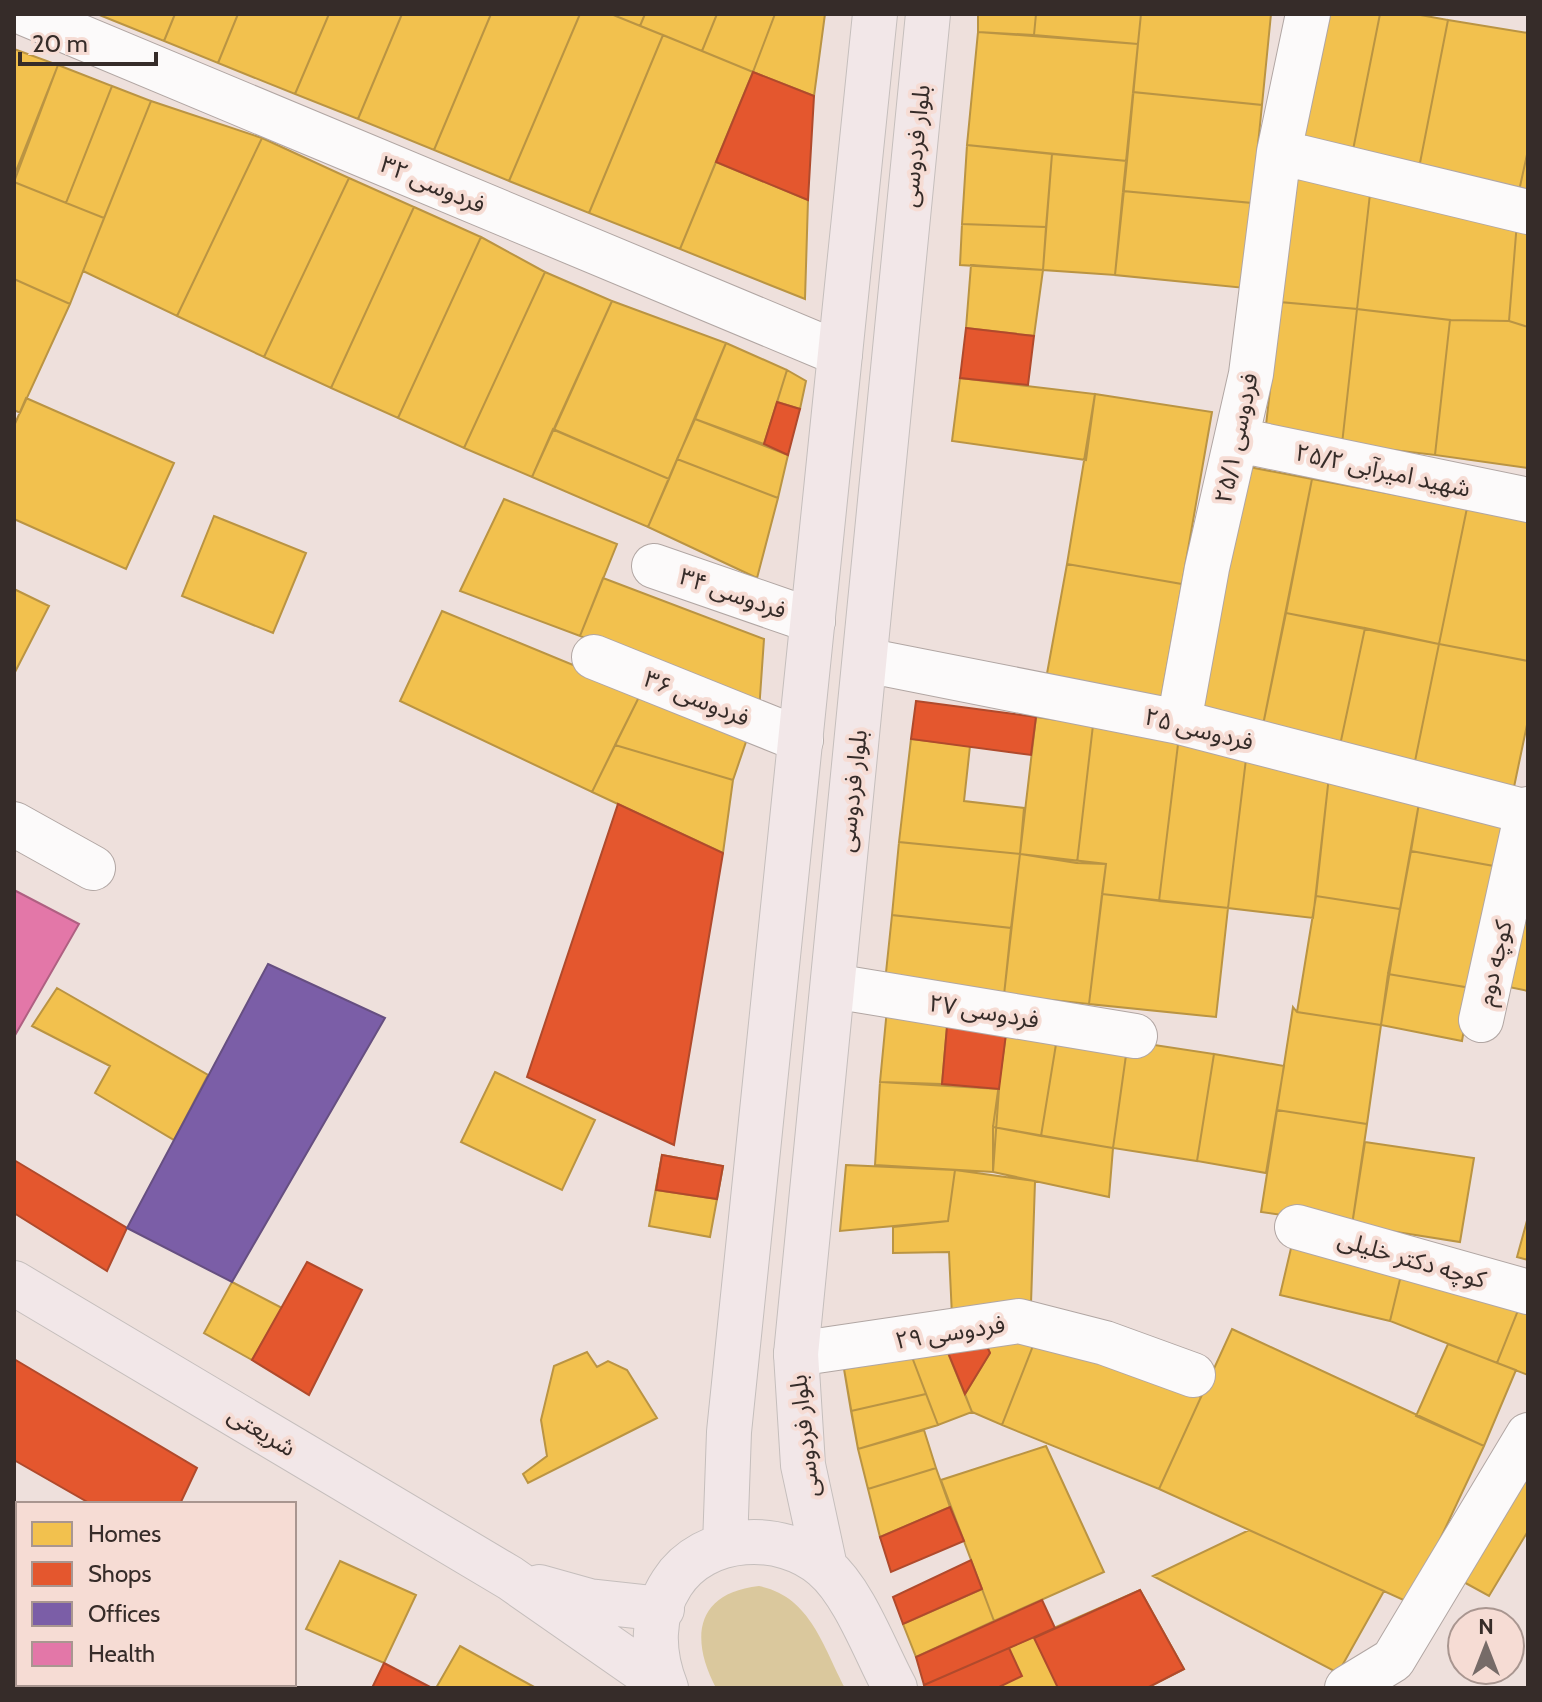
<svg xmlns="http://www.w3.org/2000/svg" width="1542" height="1702" font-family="Cabin,'Noto Sans Arabic',sans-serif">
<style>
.green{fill:#dac89d}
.homes{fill:#f2c14e;stroke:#ba9443;stroke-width:2}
.shops{fill:#e4572e;stroke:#b04a2c;stroke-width:2}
.offices{fill:#7b5ea7;stroke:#664f81;stroke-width:2}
.health{fill:#e377a8;stroke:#af6082;stroke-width:2}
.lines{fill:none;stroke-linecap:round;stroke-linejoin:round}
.minor-casing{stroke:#b1a6a3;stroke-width:46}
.major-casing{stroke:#c5bebc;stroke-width:46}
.minor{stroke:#fcfafa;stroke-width:44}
.major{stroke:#f2e7e8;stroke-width:44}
.labels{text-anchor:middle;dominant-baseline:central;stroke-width:8;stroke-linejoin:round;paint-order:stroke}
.street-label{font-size:24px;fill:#362c29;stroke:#f6dcd4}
</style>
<rect width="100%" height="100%" fill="#eee0dc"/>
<path class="green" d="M 759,1586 C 810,1596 823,1646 845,1688 L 716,1688 C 690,1639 695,1593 759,1586 Z"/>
<path class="homes" d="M 97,14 L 175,14 L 164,41 Z
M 175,14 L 238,14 L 218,63 L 164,41 Z
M 238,14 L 329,14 L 295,94 L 218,63 Z
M 329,14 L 402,14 L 358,119 L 295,94 Z
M 402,14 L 491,14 L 434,150 L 358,119 Z
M 491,14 L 580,14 L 509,181 L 434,150 Z
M 580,14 L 611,14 L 663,35 L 589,213 L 509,181 Z
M 611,14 L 645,14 L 640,26 Z
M 645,14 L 717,14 L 702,51 L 640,26 Z
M 717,14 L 775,14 L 753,72 L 702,51 Z
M 775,14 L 825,14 L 814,96 L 753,72 Z
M 978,14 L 1036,14 L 1034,35 L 978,32 Z
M 1036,14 L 1141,14 L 1138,44 L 1034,35 Z
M 1141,14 L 1271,14 L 1262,105 L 1133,92 Z
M 1322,14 L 1380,14 L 1352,155 L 1298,141 Z
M 1380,14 L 1415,14 L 1448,20 L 1419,168 L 1352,155 Z
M 1448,20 L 1528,33 L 1528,150 L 1519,191 L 1419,168 Z
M 978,32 L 1138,44 L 1127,161 L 967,145 Z
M 663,35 L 753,72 L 680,249 L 589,213 Z
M 14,49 L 58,65 L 14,176 Z
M 58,65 L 112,86 L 66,203 L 14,182 Z
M 112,86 L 151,101 L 104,218 L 66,203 Z
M 1133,92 L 1262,105 L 1252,203 L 1123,191 Z
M 151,101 L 262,138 L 177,316 L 83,271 Z
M 262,138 L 349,178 L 264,357 L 177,316 Z
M 967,145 L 1052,154 L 1046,227 L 962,224 Z
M 1528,150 L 1528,193 L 1519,191 Z
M 1052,154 L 1127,161 L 1115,275 L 1043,270 Z
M 716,162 L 808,200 L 805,299 L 680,249 Z
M 1293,177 L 1371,185 L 1357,309 L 1280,302 Z
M 349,178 L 414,207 L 331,388 L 264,357 Z
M 14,182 L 104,218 L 70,304 L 14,279 Z
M 1371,185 L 1517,222 L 1509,321 L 1450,320 L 1357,309 Z
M 1123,191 L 1252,203 L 1245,288 L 1115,275 Z
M 414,207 L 481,237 L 398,418 L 331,388 Z
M 1517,222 L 1528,226 L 1528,327 L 1509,321 Z
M 962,224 L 1046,227 L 1043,270 L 960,265 Z
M 481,237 L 545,272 L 464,448 L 398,418 Z
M 971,265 L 1043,270 L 1034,336 L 966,328 Z
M 545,272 L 612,301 L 532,477 L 464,448 Z
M 14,279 L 70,304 L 20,413 L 14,410 Z
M 612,301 L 726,343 L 669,479 L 554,430 Z
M 1280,302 L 1357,309 L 1342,444 L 1265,434 Z
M 1357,309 L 1450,320 L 1435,455 L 1342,444 Z
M 1450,320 L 1509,321 L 1528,327 L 1528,468 L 1435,455 Z
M 726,343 L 787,370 L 764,444 L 695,419 Z
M 787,370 L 806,381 L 800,409 L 777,402 Z
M 960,378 L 1095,394 L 1086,460 L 952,441 Z
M 1095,394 L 1212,412 L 1182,584 L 1067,564 Z
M 26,398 L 174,463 L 126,569 L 14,519 L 14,426 Z
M 695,419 L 788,455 L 778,498 L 677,459 Z
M 553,429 L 669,479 L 648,527 L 532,477 Z
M 677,459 L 778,498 L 757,578 L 648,527 Z
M 1249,467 L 1312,479 L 1262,730 L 1198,716 Z
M 1312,479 L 1467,508 L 1439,644 L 1286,613 Z
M 504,499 L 617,544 L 580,636 L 460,591 Z
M 1467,508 L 1528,521 L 1528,661 L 1439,644 Z
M 214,516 L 306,553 L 273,633 L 182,596 Z
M 1067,564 L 1182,584 L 1161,700 L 1046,679 Z
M 603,578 L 764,639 L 759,711 L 580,636 Z
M 14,589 L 49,606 L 14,674 Z
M 442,611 L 641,693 L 592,792 L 400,701 Z
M 1286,613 L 1365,628 L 1339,750 L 1262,730 Z
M 1365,628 L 1439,644 L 1414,766 L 1339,750 Z
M 1439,644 L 1528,661 L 1528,720 L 1514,787 L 1414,766 Z
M 641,693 L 749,733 L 733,780 L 615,745 Z
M 1036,717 L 1093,725 L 1077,863 L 1020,854 Z
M 1093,725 L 1179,736 L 1159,901 L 1102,894 L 1106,864 L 1077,863 Z
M 1179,736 L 1246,759 L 1228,908 L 1159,901 Z
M 911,739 L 970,746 L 964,801 L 1024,808 L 1020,854 L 899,842 Z
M 615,745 L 733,780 L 723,853 L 592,792 Z
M 1246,759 L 1329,776 L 1313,918 L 1228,908 Z
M 1329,776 L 1419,803 L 1400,909 L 1316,896 Z
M 1419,803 L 1503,819 L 1494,866 L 1411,851 Z
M 899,842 L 1020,854 L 1011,928 L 892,915 Z
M 1411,851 L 1494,866 L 1471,988 L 1388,974 Z
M 1020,854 L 1106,864 L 1089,1004 L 1004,995 Z
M 1528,879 L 1528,991 L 1504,986 Z
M 1102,894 L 1228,908 L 1216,1017 L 1089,1004 Z
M 1316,896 L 1400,909 L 1381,1025 L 1297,1012 Z
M 892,915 L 1011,928 L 1004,995 L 885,982 Z
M 1388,974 L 1471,988 L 1462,1041 L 1381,1025 Z
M 57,988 L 208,1075 L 174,1140 L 95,1093 L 110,1066 L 32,1026 Z
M 1293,1007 L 1297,1012 L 1381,1025 L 1367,1124 L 1277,1110 Z
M 887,1009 L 948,1015 L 942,1084 L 880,1082 Z
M 1007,1026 L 1058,1032 L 1041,1136 L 993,1127 Z
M 1058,1032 L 1128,1041 L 1113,1148 L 1041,1136 Z
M 1128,1041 L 1214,1054 L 1197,1161 L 1113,1148 Z
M 1214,1054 L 1284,1066 L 1266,1173 L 1197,1161 Z
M 495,1072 L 595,1120 L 562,1190 L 461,1142 Z
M 880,1082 L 999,1089 L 993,1172 L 875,1165 Z
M 1277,1110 L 1367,1124 L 1352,1225 L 1261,1212 Z
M 993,1127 L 1113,1148 L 1109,1197 L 993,1172 Z
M 1365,1142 L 1474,1158 L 1460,1242 L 1352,1225 Z
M 662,1155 L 723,1166 L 710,1237 L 649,1226 Z
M 846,1165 L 955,1170 L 948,1221 L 840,1231 Z
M 955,1170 L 1035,1181 L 1031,1304 L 952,1316 L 949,1252 L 893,1253 L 893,1227 L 948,1221 Z
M 656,1190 L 717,1199 L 710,1237 L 649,1226 Z
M 1528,1217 L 1528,1260 L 1517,1257 Z
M 1292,1244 L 1402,1271 L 1390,1321 L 1280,1295 Z
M 1402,1271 L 1519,1308 L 1497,1363 L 1390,1321 Z
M 232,1282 L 282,1308 L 252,1360 L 204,1333 Z
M 1519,1308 L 1528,1311 L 1528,1375 L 1497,1363 Z
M 1232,1329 L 1484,1446 L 1410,1603 L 1159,1489 Z
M 981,1333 L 1038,1333 L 1002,1425 L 972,1412 L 965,1394 L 990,1353 Z
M 1038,1333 L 1201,1397 L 1159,1489 L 1002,1425 Z
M 944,1343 L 972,1412 L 938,1425 L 912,1357 Z
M 1448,1344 L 1516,1370 L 1484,1446 L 1416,1416 Z
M 587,1352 L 597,1367 L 608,1361 L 627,1370 L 657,1418 L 528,1483 L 523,1474 L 547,1456 L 541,1420 L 554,1366 Z
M 912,1357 L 938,1425 L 858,1449 L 844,1369 Z
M 912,1357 L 926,1394 L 851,1411 L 844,1369 Z
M 926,1394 L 938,1425 L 858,1449 L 851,1411 Z
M 924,1430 L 936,1468 L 868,1489 L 858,1449 Z
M 1046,1446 L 1104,1572 L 994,1621 L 941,1480 Z
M 936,1468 L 950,1507 L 880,1537 L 868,1489 Z
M 1520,1478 L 1528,1482 L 1528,1531 L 1489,1596 L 1460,1580 Z
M 1249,1530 L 1384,1591 L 1338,1673 L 1153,1576 Z
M 340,1561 L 416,1595 L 384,1663 L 306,1629 Z
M 982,1589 L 994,1621 L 916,1657 L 903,1624 Z
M 1140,1590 L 1184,1669 L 1147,1688 L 925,1688 L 924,1685 Z
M 460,1646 L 536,1688 L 436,1688 Z"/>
<path class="shops" d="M 753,72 L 814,96 L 808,200 L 716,162 Z
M 966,328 L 1034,336 L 1028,385 L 960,378 Z
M 777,402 L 800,409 L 788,455 L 764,444 Z
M 916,701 L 1036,717 L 1031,755 L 911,739 Z
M 618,804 L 723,853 L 674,1145 L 527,1077 Z
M 948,1015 L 1007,1026 L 999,1089 L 942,1084 Z
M 662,1155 L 723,1166 L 717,1199 L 656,1190 Z
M 14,1160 L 127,1228 L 107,1271 L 14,1213 Z
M 307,1262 L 362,1290 L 309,1395 L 252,1360 Z
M 981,1333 L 990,1353 L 965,1394 L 944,1343 Z
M 14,1359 L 197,1468 L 180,1504 L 91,1504 L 14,1460 Z
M 950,1507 L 964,1541 L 891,1572 L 880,1537 Z
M 971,1560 L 982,1589 L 903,1624 L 893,1597 Z
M 1140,1590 L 1184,1669 L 1147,1688 L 1058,1688 L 1034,1638 Z
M 1042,1600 L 1055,1628 L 924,1685 L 916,1657 Z
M 1009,1648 L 1022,1676 L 997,1688 L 925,1688 L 924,1685 Z
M 384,1663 L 432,1688 L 372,1688 Z"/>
<path class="offices" d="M 268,964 L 385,1018 L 232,1282 L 127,1228 Z
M 35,1684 L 218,1684 L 217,1688 L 33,1688 Z"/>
<path class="health" d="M 14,890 L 79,924 L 14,1037 Z"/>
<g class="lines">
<g class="minor-casing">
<path id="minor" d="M 26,14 L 840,354
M 1279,152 L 1528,212
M 1238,440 L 1528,500
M 654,566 L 813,621
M 594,657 L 801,740
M 865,660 L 1179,722 L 1527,812 L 1528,809
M 1179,722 L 1207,568 L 1251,374 L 1279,152 L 1308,14
M 14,824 L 93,868
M 833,986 L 1135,1036
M 1481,1020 L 1527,812
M 1297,1227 L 1528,1292
M 796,1354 L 1019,1321 L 1105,1343 L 1193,1375
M 1347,1688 L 1393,1660 L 1528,1435"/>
</g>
<g class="major-casing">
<path id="major" d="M 14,1283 L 510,1578 L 665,1686
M 725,1545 L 729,1432 L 875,14
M 825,1567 L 803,1465 L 796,1354 L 928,14
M 539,1587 L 589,1601 L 662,1609
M 666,1688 C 652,1653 651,1615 672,1583 C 704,1533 782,1530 824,1567 C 854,1592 876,1653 895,1688"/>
</g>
<use href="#minor" class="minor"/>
<use href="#major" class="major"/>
</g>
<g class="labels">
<g class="street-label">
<text transform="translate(915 146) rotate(-84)">بلوار فردوسی</text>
<text transform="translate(433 184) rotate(23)">فردوسی ۳۲</text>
<text transform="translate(1236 438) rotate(-78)">فردوسی ۲۵/۱</text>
<text transform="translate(1383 470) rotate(12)">شهید امیرآبی ۲۵/۲</text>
<text transform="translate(733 593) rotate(19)">فردوسی ۳۴</text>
<text transform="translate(697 698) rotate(22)">فردوسی ۳۶</text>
<text transform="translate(1199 729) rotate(14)">فردوسی ۲۵</text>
<text transform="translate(852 791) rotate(-84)">بلوار فردوسی</text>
<text transform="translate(1494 963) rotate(-77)">کوچه دوم</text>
<text transform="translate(984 1011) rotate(9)">فردوسی ۲۷</text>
<text transform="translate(1412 1259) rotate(16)">کوچه دکتر خلیلی</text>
<text transform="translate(950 1332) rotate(-9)">فردوسی ۲۹</text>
<text transform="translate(262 1431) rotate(31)">شریعتی</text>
<text transform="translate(804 1436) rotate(-96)">بلوار فردوسی</text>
</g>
</g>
<rect width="1542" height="1702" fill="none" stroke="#362c29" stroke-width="32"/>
<rect x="16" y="1502" width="280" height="184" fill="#f6dcd4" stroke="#a99690" stroke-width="2"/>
<rect x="32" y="1522" width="40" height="24" fill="#f2c14e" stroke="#a99690" stroke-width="2"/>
<text x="88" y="1542" font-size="24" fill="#362c29">Homes</text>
<rect x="32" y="1562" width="40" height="24" fill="#e4572e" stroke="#a99690" stroke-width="2"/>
<text x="88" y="1582" font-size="24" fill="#362c29">Shops</text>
<rect x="32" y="1602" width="40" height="24" fill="#7b5ea7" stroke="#a99690" stroke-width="2"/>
<text x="88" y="1622" font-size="24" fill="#362c29">Offices</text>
<rect x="32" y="1642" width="40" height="24" fill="#e377a8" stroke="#a99690" stroke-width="2"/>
<text x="88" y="1662" font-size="24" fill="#362c29">Health</text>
<g transform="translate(1486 1646)"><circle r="38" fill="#f6dcd4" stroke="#a99690" stroke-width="2"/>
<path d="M0-6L14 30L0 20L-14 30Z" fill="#766b68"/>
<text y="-12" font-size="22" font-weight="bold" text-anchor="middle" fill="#362c29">N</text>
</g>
<path d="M20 52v12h136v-12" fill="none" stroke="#362c29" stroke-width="4"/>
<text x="32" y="52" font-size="24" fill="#362c29" stroke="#f6dcd4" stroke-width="6" paint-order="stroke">20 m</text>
</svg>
